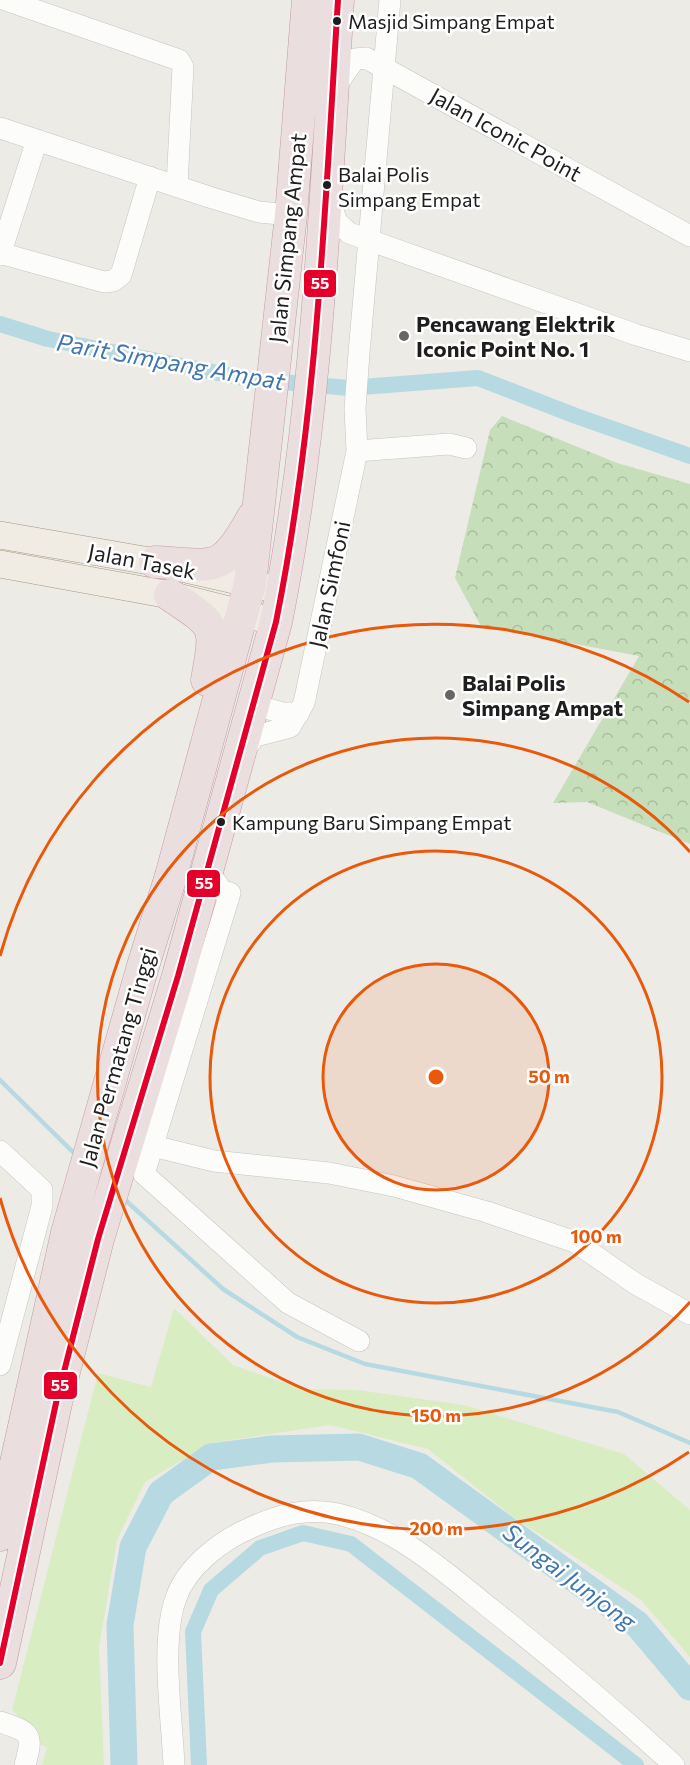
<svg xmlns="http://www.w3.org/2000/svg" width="690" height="1765" font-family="Commissioner,sans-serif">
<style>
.grass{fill:#d9edc2}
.forest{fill:url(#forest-crowns)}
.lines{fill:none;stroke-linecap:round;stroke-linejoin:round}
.stream{stroke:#b7dae2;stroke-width:4.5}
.canal{stroke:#b7dae2;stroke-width:16}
.river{stroke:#b7dae2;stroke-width:27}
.minor-casing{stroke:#c5c4c2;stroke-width:22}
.major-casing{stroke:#a39882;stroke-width:28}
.highway-casing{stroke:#c49ba6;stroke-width:33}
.minor{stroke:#fcfcfb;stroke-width:21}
.major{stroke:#f1ece3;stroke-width:27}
.highway{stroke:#eadedf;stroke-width:32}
.bus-1-casing{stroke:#fff;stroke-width:10}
.bus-1{stroke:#e4002b;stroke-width:6}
.ring{fill:none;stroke:#e8590c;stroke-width:3}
.bus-dot{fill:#1e1e1e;stroke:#fff;stroke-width:2}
.poi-dot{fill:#666664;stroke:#fff;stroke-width:2}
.labels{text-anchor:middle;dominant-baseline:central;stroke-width:5;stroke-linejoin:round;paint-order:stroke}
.bus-label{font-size:20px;fill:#1e1e1e;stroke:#fff;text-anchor:start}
.street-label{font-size:22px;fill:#1e1e1e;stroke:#fff}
.poi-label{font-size:22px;font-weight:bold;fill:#1e1e1e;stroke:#fff;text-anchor:start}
.water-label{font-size:24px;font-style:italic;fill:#4076ae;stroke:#fff}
.centre{fill:#e8590c;stroke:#fff;stroke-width:3}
.ring-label{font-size:18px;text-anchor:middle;font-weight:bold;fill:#e8590c;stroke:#fff;stroke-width:5;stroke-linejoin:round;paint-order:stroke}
.line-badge{stroke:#fff;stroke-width:2}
.badge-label{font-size:16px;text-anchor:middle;font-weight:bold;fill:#fff}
</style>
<defs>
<pattern id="forest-crowns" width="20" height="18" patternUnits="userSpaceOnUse" patternTransform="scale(1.5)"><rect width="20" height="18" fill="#c6deb9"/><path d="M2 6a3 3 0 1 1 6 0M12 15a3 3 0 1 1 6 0" fill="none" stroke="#aabe9f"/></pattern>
</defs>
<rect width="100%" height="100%" fill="#edebe6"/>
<path class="grass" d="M 174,1308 L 233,1365 L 303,1389 L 357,1390 L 464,1405 L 624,1454 L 690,1510 L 690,1657 L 641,1600 L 513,1517 L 428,1449 L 330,1425 L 211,1443 L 145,1482 L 117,1540 L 99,1648 L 104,1765 L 42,1765 L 47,1747 L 35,1743 L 37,1736 L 12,1710 L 98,1373 L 151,1387 Z"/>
<path class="forest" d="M 502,416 L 617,463 L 690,484 L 690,844 L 587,802 L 553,803 L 639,656 L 481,626 L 455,578 L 490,430 Z"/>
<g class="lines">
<path class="stream" d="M 0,1080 L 77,1156
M 123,1198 L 223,1289 L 297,1337 L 365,1364 L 618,1412 L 690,1443"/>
<path class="canal" d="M 0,324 L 48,339 L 248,379 L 349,388 L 478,378 L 576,416 L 690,456
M 199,1765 L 193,1632 L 211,1590 L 260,1548 L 303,1533 L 351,1544 L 636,1765"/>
<path class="river" d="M 124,1765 L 120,1625 L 133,1547 L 161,1493 L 211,1457 L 272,1449 L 359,1447 L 419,1466 L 637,1624 L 690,1687"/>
<g class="minor-casing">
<path id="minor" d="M 6,0 L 179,60 L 183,67 L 177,186
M 333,90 L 355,59 L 366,58 L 690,236
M 0,128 L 209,197 L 259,212 L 291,215
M 329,200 L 337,222 L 349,233 L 637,335 L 690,351
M 0,253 L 104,282 L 113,281 L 121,275 L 150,177
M 0,255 L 37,140
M 357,451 L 449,444 L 466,448
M 255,705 L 283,713 L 299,713
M 243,752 L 255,736 L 290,727 L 304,703 L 357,451 L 355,409 L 359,353 L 390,0
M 208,870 L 222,891 L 230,893 L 144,1174 L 288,1303 L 359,1341
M 153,1146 L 214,1161 L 329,1173 L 394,1186 L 487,1212 L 575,1242 L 636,1284 L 690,1314
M 0,1151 L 42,1190 L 42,1206 L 0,1365
M 0,1722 C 30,1732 34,1733 25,1765
M 174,1765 C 172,1718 160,1641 176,1598 C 187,1566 221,1541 250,1528 C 278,1515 307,1507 338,1514 C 397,1528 445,1572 491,1609 C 554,1659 615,1711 674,1765"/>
</g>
<g class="major-casing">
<path id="major" d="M 0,535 L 155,562 L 270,588
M 0,564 L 170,595 L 276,622"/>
</g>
<g class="highway-casing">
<path id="highway" d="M 155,562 C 216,565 221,575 253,517
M 170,595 C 217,627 217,623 207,680
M 0,1535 L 67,1233 L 143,966 L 171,876 L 250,584 L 291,215 L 308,0
M 0,1663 L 56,1403 L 98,1239 L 178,976 L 276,622 C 317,418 325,208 338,0"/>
</g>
<use href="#minor" class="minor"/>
<use href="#major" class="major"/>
<use href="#highway" class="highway"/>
<g class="bus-1-casing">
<path id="bus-1" d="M 0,1663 L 56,1403 L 98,1239 L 178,976 L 276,622 C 317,418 325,208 338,0"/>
</g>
<use href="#bus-1" class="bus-1"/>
</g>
<circle cx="436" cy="1077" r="113" fill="#e8590c" fill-opacity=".12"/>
<g class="ring">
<circle cx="436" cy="1077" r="113"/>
<circle cx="436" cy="1077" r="226"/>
<path d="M690 1302A339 339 0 1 1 690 852"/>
<path d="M689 1452A452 452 0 0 1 0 1198M0 956A452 452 0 0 1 689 702"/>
</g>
<g class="bus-dot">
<circle cx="337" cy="21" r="5"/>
<circle cx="327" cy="185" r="5"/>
<circle cx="221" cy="822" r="5"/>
</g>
<g class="poi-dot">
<circle cx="404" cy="336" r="6"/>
<circle cx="450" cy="695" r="6"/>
</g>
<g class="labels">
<g class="bus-label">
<text x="348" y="21">Masjid Simpang Empat</text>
<text x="338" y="174">Balai Polis<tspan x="338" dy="25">Simpang Empat</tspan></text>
<text x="232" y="822">Kampung Baru Simpang Empat</text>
</g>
<g class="street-label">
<text transform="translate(506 134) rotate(29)">Jalan Iconic Point</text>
<text transform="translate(287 238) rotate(-84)">Jalan Simpang Ampat</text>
<text transform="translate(142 561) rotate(11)">Jalan Tasek</text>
<text transform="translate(329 584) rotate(-78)">Jalan Simfoni</text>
<text transform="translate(117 1057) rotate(-74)">Jalan Permatang Tinggi</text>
</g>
<g class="poi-label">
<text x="416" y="323">Pencawang Elektrik<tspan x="416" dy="25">Iconic Point No. 1</tspan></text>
<text x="462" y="682">Balai Polis<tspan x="462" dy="25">Simpang Ampat</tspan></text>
</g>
<g class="water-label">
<text transform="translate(171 361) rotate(10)">Parit Simpang Ampat</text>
<text transform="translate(570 1576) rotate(37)">Sungai Junjong</text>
</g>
</g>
<circle cx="436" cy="1077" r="9" class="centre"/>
<g class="ring-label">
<text x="549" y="1083">50 m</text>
<text x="596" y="1243">100 m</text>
<text x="436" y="1422">150 m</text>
<text x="436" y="1535">200 m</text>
</g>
<g class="line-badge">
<rect x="303" y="269" width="34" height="29" rx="6" fill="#e4002b"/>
<rect x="186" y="869" width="35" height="29" rx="6" fill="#e4002b"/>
<rect x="43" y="1371" width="35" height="29" rx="6" fill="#e4002b"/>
</g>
<g class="badge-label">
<text x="320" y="289">55</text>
<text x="204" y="889">55</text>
<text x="60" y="1391">55</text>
</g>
</svg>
